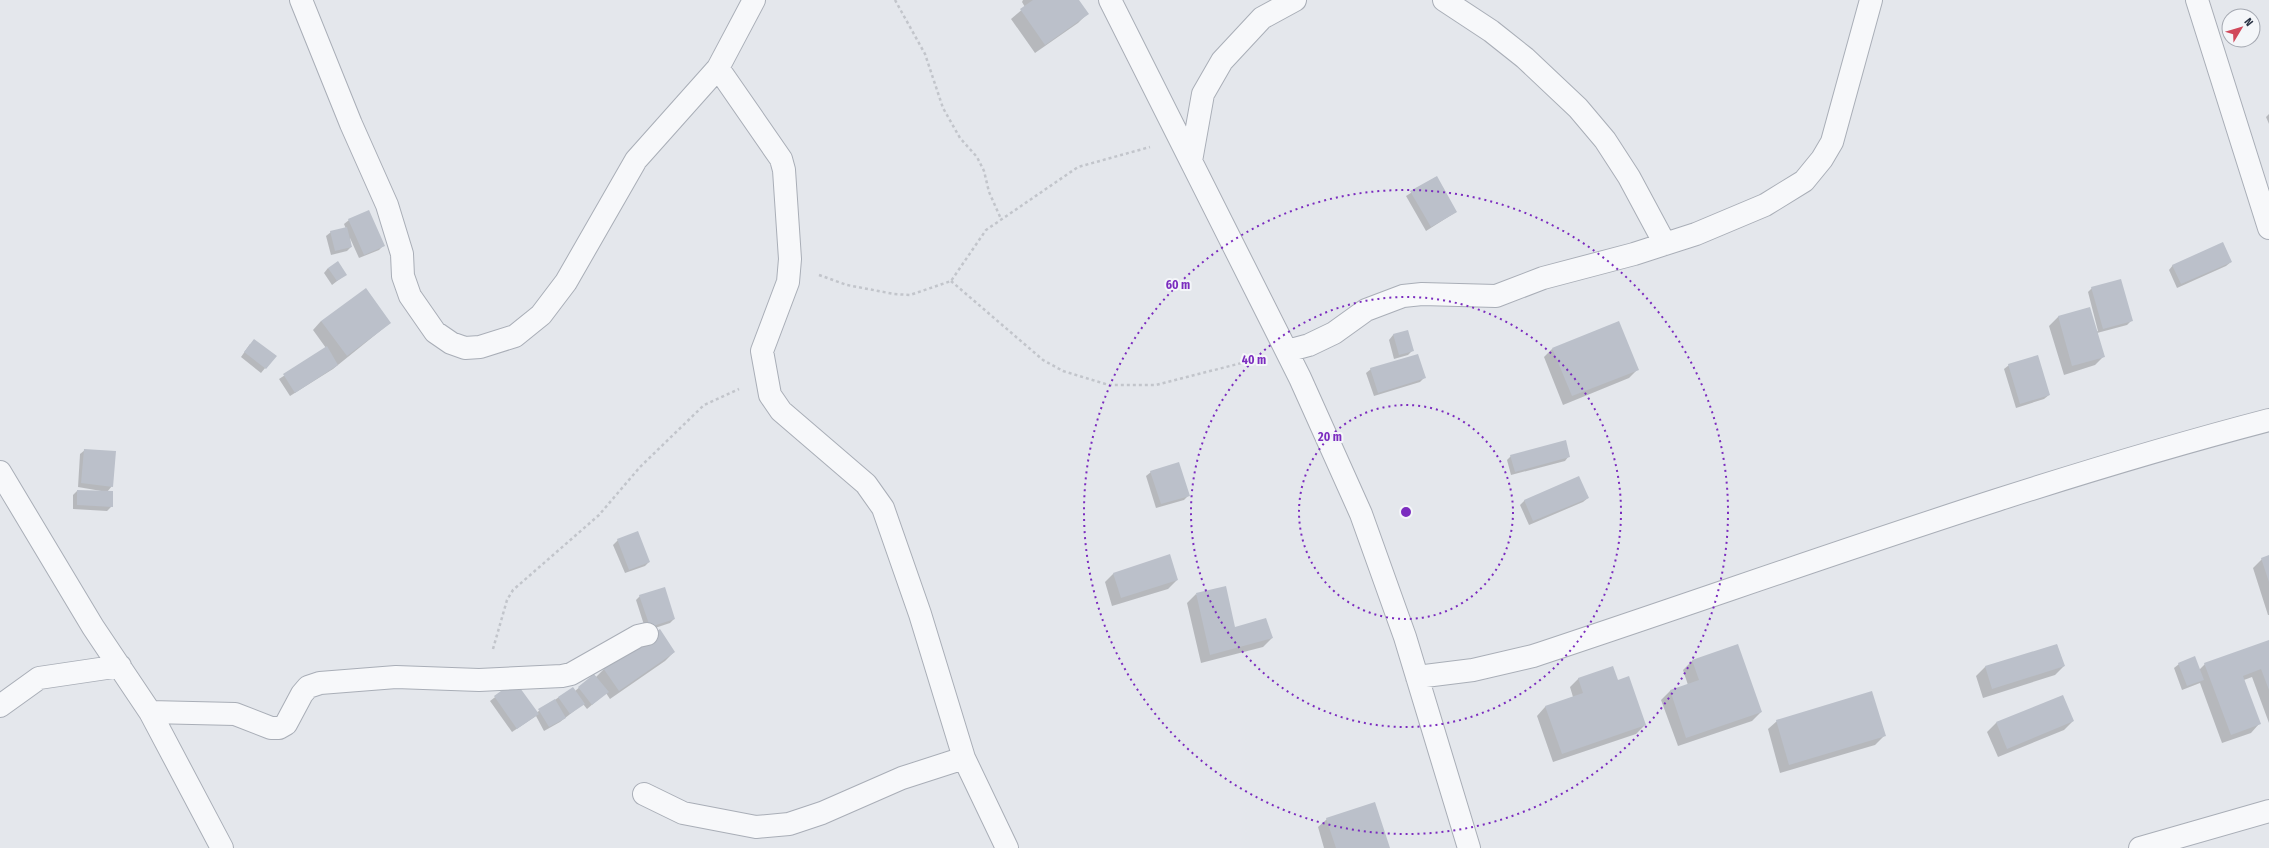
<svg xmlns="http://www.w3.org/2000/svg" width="2269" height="848" font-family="'Fira Sans Condensed',sans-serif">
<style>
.shadow{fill:#0003}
.building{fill:#bbc0ca}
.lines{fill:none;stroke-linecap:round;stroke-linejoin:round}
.minor-casing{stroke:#a9aeb7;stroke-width:24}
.path{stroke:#c2c5cb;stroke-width:2.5;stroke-dasharray:3 3;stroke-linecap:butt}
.minor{stroke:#f7f8fa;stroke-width:22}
.ring{fill:none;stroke:#7b2cbf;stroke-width:2;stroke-dasharray:2 4}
.centre{fill:#7b2cbf;stroke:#f4f6f9;stroke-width:2}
.ring-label{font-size:12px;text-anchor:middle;font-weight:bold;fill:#7b2cbf;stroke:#f4f6f9;stroke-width:4;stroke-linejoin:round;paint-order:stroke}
</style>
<rect width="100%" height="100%" fill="#e4e7ec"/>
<path class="shadow" d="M 1023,0 L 1077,0 L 1087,14 L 1078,23 L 1035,53 L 1011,19 L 1025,7 L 1022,2 Z
M 2269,114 L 2269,124 L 2266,117 Z
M 1436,177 L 1456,212 L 1426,231 L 1406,196 Z
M 349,220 L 383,246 L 379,250 L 359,258 L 350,238 L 351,247 L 347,251 L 331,255 L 326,236 L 331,232 L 346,229 L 344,224 Z
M 2231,262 L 2226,266 L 2177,288 L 2169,270 L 2173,265 Z
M 328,268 L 345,275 L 332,285 L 324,273 Z
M 2092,288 L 2132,320 L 2127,325 L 2097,333 L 2104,356 L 2095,365 L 2064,375 L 2049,326 L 2058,317 L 2089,308 L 2096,332 L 2098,331 L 2088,292 Z
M 321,321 L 390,323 L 333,369 L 290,396 L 279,379 L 326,348 L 313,330 Z
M 1407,331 L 1412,351 L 1408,355 L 1394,359 L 1389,340 L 1393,335 Z
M 250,344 L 275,356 L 261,373 L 241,357 Z
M 1552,349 L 1638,369 L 1629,378 L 1563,405 L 1544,357 Z
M 2009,365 L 2049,395 L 2044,399 L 2016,408 L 2004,369 Z
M 1371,369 L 1424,378 L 1420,382 L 1374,396 L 1366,373 Z
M 85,450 L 112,486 L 107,492 L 78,487 L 80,454 Z
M 1511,456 L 1569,456 L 1565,461 L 1511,475 L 1507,460 Z
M 1151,472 L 1188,496 L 1184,500 L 1156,508 L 1146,476 Z
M 77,491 L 112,506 L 107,511 L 73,509 L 73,495 Z
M 1588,498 L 1583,502 L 1529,525 L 1520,505 L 1525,500 Z
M 618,540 L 649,562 L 645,566 L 625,573 L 613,545 Z
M 2269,556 L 2269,615 L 2268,615 L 2253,568 L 2262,559 Z
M 1113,574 L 1177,580 L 1168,589 L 1112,606 L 1105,582 Z
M 1196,594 L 1234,628 L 1272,638 L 1263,647 L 1201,663 L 1187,603 Z
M 640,596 L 674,619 L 670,623 L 646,631 L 636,600 Z
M 659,630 L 674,652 L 665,661 L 610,699 L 606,693 L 587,709 L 583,704 L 560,722 L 544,731 L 536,716 L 512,732 L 490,701 L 515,682 L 536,713 L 559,697 L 575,691 L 594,675 L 596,677 L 604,669 Z
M 2269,641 L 2269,723 L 2252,677 L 2244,680 L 2259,724 L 2251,733 L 2222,743 L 2200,683 L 2182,690 L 2174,668 L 2179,664 L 2199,670 L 2205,664 Z
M 1737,645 L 1761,712 L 1752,721 L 1678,746 L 1661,700 L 1670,691 L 1688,685 L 1683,670 L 1692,661 Z
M 2057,645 L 2064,666 L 2055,675 L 1983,698 L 1976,676 L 1985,667 Z
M 1579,678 L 1617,681 L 1645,725 L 1636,734 L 1553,762 L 1537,716 L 1545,707 L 1573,697 L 1570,687 Z
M 1777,721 L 1884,736 L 1875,745 L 1780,773 L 1768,729 Z
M 2073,721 L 2064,730 L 1998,757 L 1987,732 L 1996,723 Z
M 1327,819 L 1389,848 L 1324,848 L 1318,827 Z"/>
<path class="building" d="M 1033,0 L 1079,0 L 1089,14 L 1045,45 L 1020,9 Z
M 1437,176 L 1457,212 L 1431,227 L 1410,191 Z
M 369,210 L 385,246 L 364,255 L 348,219 Z
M 347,227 L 352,247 L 335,251 L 330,231 Z
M 2223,242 L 2232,262 L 2181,284 L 2172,265 Z
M 338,261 L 347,275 L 337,281 L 328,268 Z
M 2121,279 L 2133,321 L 2103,329 L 2091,287 Z
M 366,288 L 391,323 L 347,356 L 321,321 Z
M 2090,307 L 2105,357 L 2072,366 L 2058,316 Z
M 1619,321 L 1639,370 L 1572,396 L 1552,348 Z
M 1408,330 L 1414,351 L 1399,355 L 1393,334 Z
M 254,339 L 277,356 L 266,369 L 244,352 Z
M 327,346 L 338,365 L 295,393 L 283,374 Z
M 1418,354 L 1426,378 L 1378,393 L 1370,368 Z
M 2038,355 L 2050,395 L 2020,404 L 2008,364 Z
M 1566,440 L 1570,457 L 1515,472 L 1510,455 Z
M 84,449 L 116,451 L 113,487 L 81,483 Z
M 1179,462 L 1190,496 L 1161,504 L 1150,471 Z
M 1579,476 L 1589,498 L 1533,521 L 1524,500 Z
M 77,490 L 113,491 L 113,507 L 77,505 Z
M 638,531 L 650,562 L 629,570 L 617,539 Z
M 1170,554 L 1178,580 L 1121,598 L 1113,573 Z
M 2269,555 L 2269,582 L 2261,558 Z
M 1226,586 L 1235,627 L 1266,618 L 1273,638 L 1210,655 L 1196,593 Z
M 665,587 L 675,619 L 650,627 L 639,595 Z
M 660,629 L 675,652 L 619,691 L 603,668 Z
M 2269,640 L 2269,690 L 2261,669 L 2243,676 L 2261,724 L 2231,735 L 2204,663 Z
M 1738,644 L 1762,712 L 1686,738 L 1670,690 L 1699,680 L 1692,660 Z
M 2057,644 L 2065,666 L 1992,689 L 1985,666 Z
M 2195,656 L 2204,680 L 2187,686 L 2178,663 Z
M 1613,666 L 1618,680 L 1629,676 L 1646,725 L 1562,754 L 1545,706 L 1583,693 L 1578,678 Z
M 594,674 L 609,692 L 592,705 L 578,687 Z
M 515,681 L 539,714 L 517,729 L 494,696 Z
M 573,687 L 585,704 L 570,714 L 558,697 Z
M 1872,691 L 1886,736 L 1789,765 L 1776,720 Z
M 2063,695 L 2074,721 L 2007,749 L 1996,722 Z
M 555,699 L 566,718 L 549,727 L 538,709 Z
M 1375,802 L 1390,848 L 1336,848 L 1326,818 Z"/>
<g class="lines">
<g class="minor-casing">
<path id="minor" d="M 301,0 L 351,124 L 387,205 L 402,254 L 403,276 L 410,296 L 435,332 L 451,343 L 465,348 L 480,347 L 515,336 L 541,315 L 566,282 L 636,160 L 718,68 L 754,0
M 1110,0 L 1300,378 L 1361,514 L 1405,637 L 1469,848
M 1444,0 L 1491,31 L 1525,58 L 1578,108 L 1605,140 L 1629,177 L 1665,244
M 2197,0 L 2269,228
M 718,68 L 781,159 L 784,170 L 790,259 L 788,282 L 762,351 L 770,395 L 781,411 L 866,484 L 883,508 L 920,614 L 964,758 L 1007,848
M 1191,161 L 1203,94 L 1222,61 L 1262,18 L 1295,0
M 1287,351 L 1309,345 L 1334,333 L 1366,310 L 1403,296 L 1422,294 L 1496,296 L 1543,278 L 1634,254 L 1696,234 L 1765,205 L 1804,181 L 1822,159 L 1832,142 L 1871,0
M 0,472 L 93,627 L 150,712 L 222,848
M 1417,677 L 1473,670 L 1533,656 C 1778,575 2020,485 2269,420
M 0,706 L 39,678 L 120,666
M 150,712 L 235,714 L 271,728 L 279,728 L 286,724 L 302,694 L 308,687 L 320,683 L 396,677 L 479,680 L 562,676 L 571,674 L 638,636 L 647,634
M 644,794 L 683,813 L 756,827 L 789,824 L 822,813 L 902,778 L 964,758
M 2140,848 L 2269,811"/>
</g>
<path class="path" d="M 895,0 L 925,54 L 943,108 L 960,138 L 977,157 L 984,171 L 989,192 L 1001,219
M 819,275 L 847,285 L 894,294 L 910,295 L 951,281 L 986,230 L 1078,167 L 1150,147
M 951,281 L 1043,360 L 1063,371 L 1109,385 L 1156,385 L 1257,359
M 493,649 L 507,600 L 513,590 L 599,515 L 640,467 L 704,405 L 739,389"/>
<use href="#minor" class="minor"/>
</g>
<g class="ring">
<circle cx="1406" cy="512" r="107"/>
<circle cx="1406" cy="512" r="215"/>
<circle cx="1406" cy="512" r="322"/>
</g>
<circle cx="1406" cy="512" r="6" class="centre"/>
<g class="ring-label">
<text x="1178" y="289">60 m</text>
<text x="1254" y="364">40 m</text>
<text x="1330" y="441">20 m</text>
</g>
<g transform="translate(2241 28) rotate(52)"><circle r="19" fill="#f4f6f9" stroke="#a4a8b1"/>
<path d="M0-3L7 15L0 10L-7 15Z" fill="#d1495b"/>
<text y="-6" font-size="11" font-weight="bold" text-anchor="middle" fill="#2b3445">N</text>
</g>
</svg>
